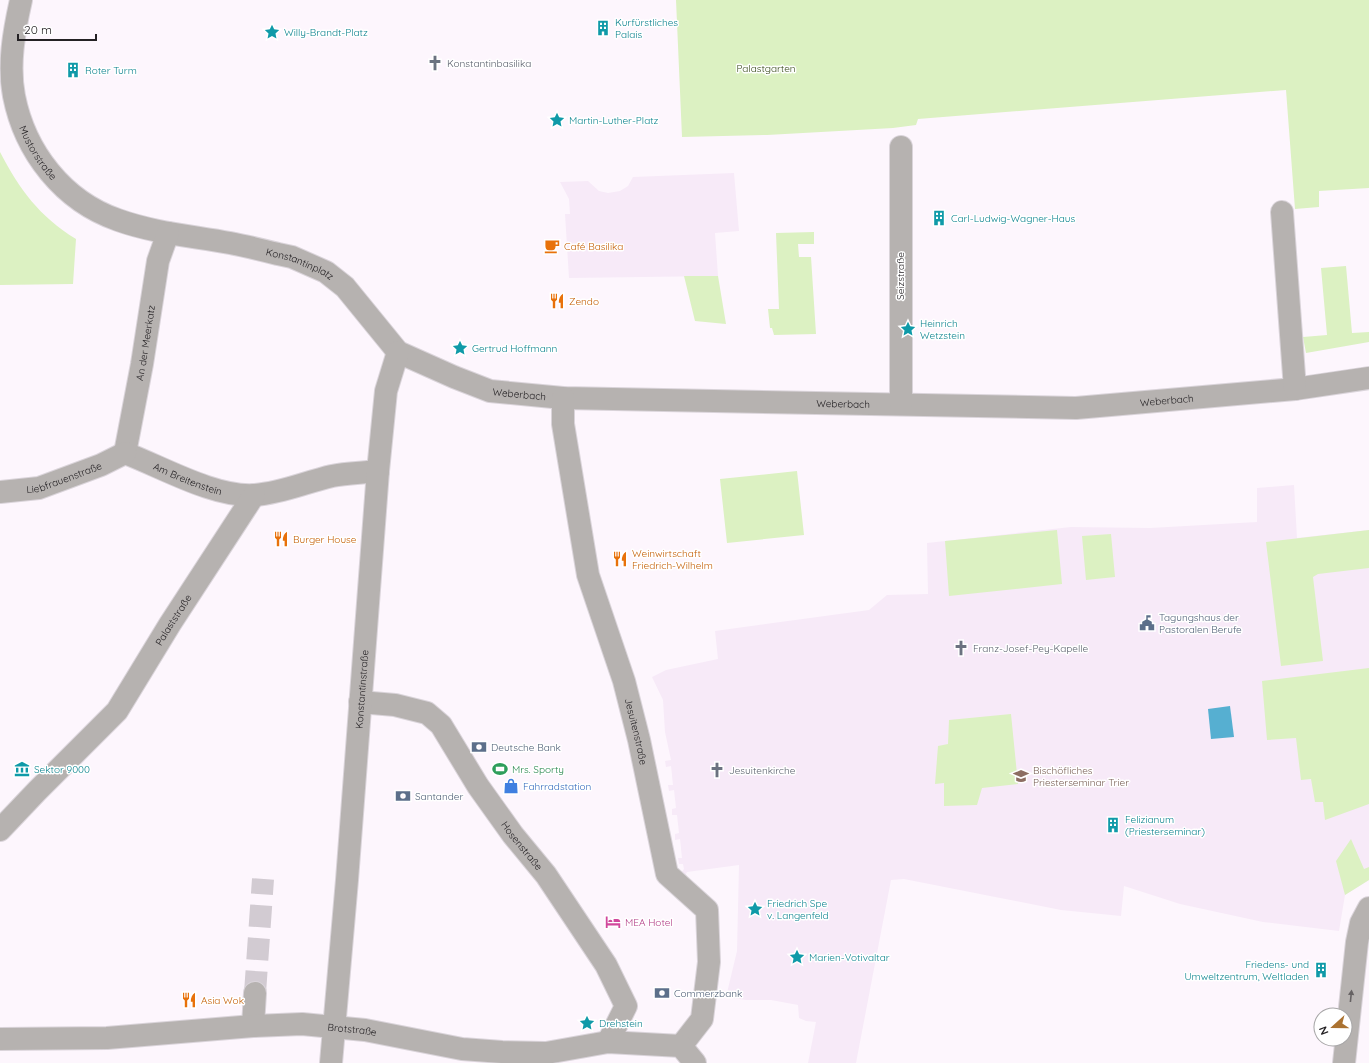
<svg xmlns="http://www.w3.org/2000/svg" width="1369" height="1063" font-family="Quicksand,sans-serif">
<style>
.built{fill:#f7eaf8}
.green{fill:#dcf1c2}
.water{fill:#56afd1}
.lines{fill:none;stroke-linecap:round;stroke-linejoin:round}
.street-tunnel{stroke:#d2cbd2;stroke-width:22;stroke-dasharray:22 11;stroke-linecap:butt}
.street-casing{stroke:#dad4da;stroke-width:24}
.street{stroke:#b6b2b0;stroke-width:22}
.oneway{fill:#666263}
.labels{text-anchor:middle;dominant-baseline:central;stroke-width:3;stroke-linejoin:round;paint-order:stroke}
.culture-label{font-size:10px;fill:#0d838f;stroke:#fff;text-anchor:start}
.worship-label{font-size:10px;fill:#5b616d;stroke:#fff;text-anchor:start}
.park-label{font-size:10px;fill:#344716;stroke:#fff}
.street-label{font-size:10px;fill:#242124;stroke:#fff}
.food-label{font-size:10px;fill:#c56008;stroke:#fff;text-anchor:start}
.service-label{font-size:10px;fill:#4e5e75;stroke:#fff;text-anchor:start}
.leisure-label{font-size:10px;fill:#27864d;stroke:#fff;text-anchor:start}
.education-label{font-size:10px;fill:#785e54;stroke:#fff;text-anchor:start}
.shop-label{font-size:10px;fill:#366cbe;stroke:#fff;text-anchor:start}
.hotel-label{font-size:10px;fill:#b23c85;stroke:#fff;text-anchor:start}
</style>
<rect width="100%" height="100%" fill="#fdf6fd"/>
<path class="built" d="M 734,173 L 739,231 L 715,233 L 718,276 L 569,278 L 565,214 L 570,214 L 569,199 L 560,182 L 588,181 L 599,191 L 608,193 L 620,191 L 628,186 L 633,177 Z
M 1294,485 L 1297,538 L 1369,530 L 1369,880 L 1345,895 L 1339,931 L 1263,922 L 1180,904 L 1124,886 L 1121,916 L 1061,910 L 904,879 L 891,880 L 856,1063 L 808,1063 L 816,1022 L 806,1021 L 799,1018 L 798,1005 L 771,1000 L 746,1000 L 726,997 L 737,951 L 739,865 L 687,872 L 685,876 L 681,873 L 684,869 L 683,864 L 679,864 L 678,858 L 682,858 L 680,839 L 675,840 L 675,834 L 679,833 L 677,815 L 672,815 L 672,809 L 676,808 L 674,790 L 669,791 L 668,785 L 673,785 L 671,766 L 666,767 L 665,761 L 671,760 L 665,732 L 663,700 L 652,677 L 666,670 L 718,659 L 715,631 L 869,610 L 887,595 L 928,594 L 927,543 L 1071,527 L 1150,528 L 1257,522 L 1257,488 Z"/>
<path class="green" d="M 676,0 L 1369,0 L 1369,188 L 1319,191 L 1319,207 L 1295,209 L 1286,90 L 918,119 L 916,125 L 893,128 L 767,135 L 682,137 Z
M 0,152 C 20,190 39,216 76,239 L 73,284 L 0,285 Z
M 814,232 L 814,244 L 798,244 L 799,257 L 811,257 L 816,334 L 774,335 L 772,328 L 770,328 L 768,309 L 779,309 L 776,233 Z
M 1346,266 L 1352,333 L 1369,332 L 1369,342 L 1306,353 L 1303,337 L 1327,335 L 1321,268 Z
M 684,276 L 718,276 L 726,324 L 695,321 Z
M 797,471 L 804,535 L 727,543 L 720,479 Z
M 1057,530 L 1062,584 L 949,596 L 945,541 Z
M 1369,530 L 1369,568 L 1318,574 L 1313,577 L 1323,661 L 1281,666 L 1266,542 Z
M 1111,534 L 1115,577 L 1086,580 L 1082,536 Z
M 1369,668 L 1369,804 L 1325,820 L 1323,802 L 1315,802 L 1311,779 L 1301,780 L 1296,738 L 1267,740 L 1262,681 Z
M 1011,714 L 1018,784 L 982,788 L 977,805 L 944,806 L 944,783 L 935,784 L 938,746 L 948,744 L 949,720 Z
M 1351,839 L 1364,869 L 1369,867 L 1369,880 L 1345,895 L 1336,861 Z"/>
<path class="water" d="M 1230,706 L 1234,737 L 1211,739 L 1208,709 Z"/>
<g class="lines">
<path class="street-tunnel" d="M 255,993 L 263,879"/>
<g class="street-casing">
<g id="street">
<path id="s1" d="M 21,0 C 14,31 8,65 14,96 C 25,152 63,201 118,220 C 154,233 193,236 230,243 C 246,246 262,250 278,254 L 292,257 L 326,272 L 345,287 L 398,352 L 454,377 L 490,391 L 563,398 L 1076,408 L 1295,389 L 1369,378"/>
<path d="M 1282,212 L 1295,389"/>
<path id="s2" d="M 563,398 L 563,424 L 588,575 L 624,681 L 639,740 L 667,874 L 707,910 L 709,962 L 702,1019 L 681,1046"/>
<path d="M 901,404 L 901,147"/>
<path id="s3" d="M 125,453 C 162,467 215,498 255,495 C 282,493 306,482 332,476 C 347,473 363,473 378,471"/>
<path id="s4" d="M 125,453 L 142,364 L 158,261 L 168,233"/>
<path id="s5" d="M 0,492 L 39,488 L 101,465 L 125,453"/>
<path id="s6" d="M 360,702 L 395,705 L 427,713 L 441,725 L 478,786 L 513,835 L 546,875 L 606,965 L 626,1006 L 608,1042"/>
<path id="s7" d="M 0,830 L 37,791 L 117,711 L 170,624 L 254,495"/>
<path d="M 253,1026 L 255,993"/>
<path id="s8" d="M 0,1039 L 107,1038 L 253,1026 L 302,1024 L 365,1030 L 462,1049 L 502,1052 L 546,1053 L 608,1042 L 681,1046 L 695,1063"/>
<path id="s9" d="M 331,1063 L 347,880 L 378,471 L 386,391 L 398,352"/>
<path d="M 1344,1063 L 1357,942 L 1361,923 L 1369,908"/>
</g>
</g>
<use href="#street" class="street"/>
</g>
<defs><path id="oneway-solid" d="M-6-.8H1V-3.2L6.5 0L1 3.2V.8H-6Z"/></defs>
<use class="oneway" href="#oneway-solid" transform="translate(1351 996) rotate(-84)"/>
<defs>
<g id="building-bare" transform="scale(1.2)"><path d="M-4-6H4V6H1V3H-1V6H-4ZM-2.5-4.3h1.7v1.8h-1.7ZM.8-4.3h1.7v1.8H.8ZM-2.5-1h1.7V.8h-1.7ZM.8-1h1.7V.8H.8Z" fill="#0f9aa8" stroke="#fff" stroke-width="2.5" paint-order="stroke"/></g>
<g id="sight-bare" transform="scale(1.2)"><path d="M0-6L1.8-2.2L6-1.7L2.9 1.2L3.7 5.4L0 3.3L-3.7 5.4L-2.9 1.2L-6-1.7L-1.8-2.2Z" fill="#0f9aa8" stroke="#fff" stroke-width="2.5" paint-order="stroke"/></g>
<g id="church-bare" transform="scale(1.2)"><path d="M-1.2-6h2.4v3.5h3.3v2.4h-3.3V6h-2.4V-.1h-3.3v-2.4h3.3Z" fill="#6b7280" stroke="#fff" stroke-width="2.5" paint-order="stroke"/></g>
<g id="cafe-bare" transform="scale(1.2)"><path d="M-5.5-4.5H6V0H3Q3 3.5 0 3.5H-2.5Q-5.5 3.5-5.5 0ZM3-3.2v2h1.7v-2ZM-6 4.5H4V6H-6Z" fill="#e8710a" stroke="#fff" stroke-width="2.5" paint-order="stroke"/></g>
<g id="restaurant-bare" transform="scale(1.2)"><path d="M-5-6h1v4h1v-4h1v4h1v-4h1v5L-1.5 .5V6h-2V.5L-5-1ZM5-6V6H3V1.5H1.5Q1.5-4 5-6Z" fill="#e8710a" stroke="#fff" stroke-width="2.5" paint-order="stroke"/></g>
<g id="civic-bare" transform="scale(1.2)"><path d="M-.6-6.5H3V-4.5H.6V-3L4-1V1h2V6H-6V1h2V-1L-.6-3ZM-1.2 2.5V6h2.4V2.5Z" fill="#5c6f8a" stroke="#fff" stroke-width="2.5" paint-order="stroke"/></g>
<g id="bank-bare" transform="scale(1.2)"><path d="M-6-4H6V4H-6ZM0-2.3a2.3 2.3 0 1 0 0 4.6a2.3 2.3 0 1 0 0-4.6Z" fill="#5c6f8a" stroke="#fff" stroke-width="2.5" paint-order="stroke"/></g>
<g id="museum-bare" transform="scale(1.2)"><path d="M0-6L6-3V-2H-6V-3ZM-5-1h2V3h-2ZM-1-1h2V3h-2ZM3-1h2V3H3ZM-6 4H6V6H-6Z" fill="#0f9aa8" stroke="#fff" stroke-width="2.5" paint-order="stroke"/></g>
<g id="stadium-bare" transform="scale(1.2)"><path d="M0-5a6.5 5 0 1 0 0 10a6.5 5 0 1 0 0-10ZM-3.5-1.8h7v3.6h-7Z" fill="#2e9e5b" stroke="#fff" stroke-width="2.5" paint-order="stroke"/></g>
<g id="university-bare" transform="scale(1.2)"><path d="M0-5L7-2L0 1L-7-2ZM-4 1L0 2.5L4 1V4Q0 6-4 4Z" fill="#8d6e63" stroke="#fff" stroke-width="2.5" paint-order="stroke"/></g>
<g id="shop-bare" transform="scale(1.2)"><path d="M-5-2.5h2.3a2.7 3.5 0 0 1 5.4 0H5L5.5 6h-11ZM-1.5-2.5h3a1.5 2.3 0 0 0-3 0Z" fill="#3f7fe0" stroke="#fff" stroke-width="2.5" paint-order="stroke"/></g>
<g id="hotel-bare" transform="scale(1.2)"><path d="M-6-4.5h1.5V1H6V5H4.5V3h-9V5H-6ZM-4 0a1.8 1.8 0 1 1 3.6 0ZM.5 0V-2.5h3Q6-2.5 6 0Z" fill="#d1479c" stroke="#fff" stroke-width="2.5" paint-order="stroke"/></g>
</defs>
<g fill-rule="evenodd">
<use href="#building-bare" x="603" y="28"/>
<use href="#sight-bare" x="272" y="32"/>
<use href="#church-bare" x="435" y="63"/>
<use href="#building-bare" x="73" y="70"/>
<use href="#sight-bare" x="557" y="120"/>
<use href="#building-bare" x="939" y="218"/>
<use href="#cafe-bare" x="552" y="246"/>
<use href="#restaurant-bare" x="557" y="301"/>
<use href="#sight-bare" x="908" y="329"/>
<use href="#sight-bare" x="460" y="348"/>
<use href="#restaurant-bare" x="281" y="539"/>
<use href="#restaurant-bare" x="620" y="559"/>
<use href="#civic-bare" x="1147" y="623"/>
<use href="#church-bare" x="961" y="648"/>
<use href="#bank-bare" x="479" y="747"/>
<use href="#museum-bare" x="22" y="769"/>
<use href="#stadium-bare" x="500" y="769"/>
<use href="#church-bare" x="717" y="770"/>
<use href="#university-bare" x="1021" y="776"/>
<use href="#shop-bare" x="511" y="786"/>
<use href="#bank-bare" x="403" y="796"/>
<use href="#building-bare" x="1113" y="825"/>
<use href="#sight-bare" x="755" y="909"/>
<use href="#hotel-bare" x="613" y="922"/>
<use href="#sight-bare" x="797" y="957"/>
<use href="#building-bare" x="1321" y="970"/>
<use href="#bank-bare" x="662" y="993"/>
<use href="#restaurant-bare" x="189" y="1000"/>
<use href="#sight-bare" x="587" y="1023"/>
</g>
<g class="labels">
<g class="culture-label">
<text x="615" y="22">Kurfürstliches<tspan x="615" dy="12">Palais</tspan></text>
<text x="284" y="32">Willy-Brandt-Platz</text>
<text x="85" y="70">Roter Turm</text>
<text x="569" y="120">Martin-Luther-Platz</text>
<text x="951" y="218">Carl-Ludwig-Wagner-Haus</text>
<text x="920" y="323">Heinrich<tspan x="920" dy="12">Wetzstein</tspan></text>
<text x="472" y="348">Gertrud Hoffmann</text>
<text x="34" y="769">Sektor 9000</text>
<text x="1125" y="819">Felizianum<tspan x="1125" dy="12">(Priesterseminar)</tspan></text>
<text x="767" y="903">Friedrich Spe<tspan x="767" dy="12">v. Langenfeld</tspan></text>
<text x="809" y="957">Marien-Votivaltar</text>
<text x="1309" y="964" text-anchor="end">Friedens- und<tspan x="1309" dy="12">Umweltzentrum, Weltladen</tspan></text>
<text x="599" y="1023">Drehstein</text>
</g>
<g class="worship-label">
<text x="447" y="63">Konstantinbasilika</text>
<text x="973" y="648">Franz-Josef-Pey-Kapelle</text>
<text x="729" y="770">Jesuitenkirche</text>
</g>
<g class="park-label">
<text x="766" y="68">Palastgarten</text>
</g>
<g class="street-label">
<text stroke="none"><textPath href="#s1" startOffset="159">Mustorstraße</textPath></text>
<text stroke="none"><textPath href="#s1" startOffset="454">Konstantinplatz</textPath></text>
<text transform="translate(900 276) rotate(-90)">Seizstraße</text>
<text stroke="none"><textPath href="#s4" startOffset="112">An der Meerkatz</textPath></text>
<text stroke="none"><textPath href="#s1" startOffset="719">Weberbach</textPath></text>
<text stroke="none"><textPath href="#s1" startOffset="1367">Weberbach</textPath></text>
<text stroke="none"><textPath href="#s1" startOffset="1043">Weberbach</textPath></text>
<text stroke="none"><textPath href="#s5" startOffset="66">Liebfrauenstraße</textPath></text>
<text stroke="none"><textPath href="#s3" startOffset="68">Am Breitenstein</textPath></text>
<text stroke="none"><textPath href="#s7" startOffset="274">Palaststraße</textPath></text>
<text stroke="none"><textPath href="#s9" startOffset="375">Konstantinstraße</textPath></text>
<text stroke="none"><textPath href="#s2" startOffset="343">Jesuitenstraße</textPath></text>
<text stroke="none"><textPath href="#s6" startOffset="232">Hosenstraße</textPath></text>
<text stroke="none"><textPath href="#s8" startOffset="353">Brotstraße</textPath></text>
</g>
<g class="food-label">
<text x="564" y="246">Café Basilika</text>
<text x="569" y="301">Zendo</text>
<text x="293" y="539">Burger House</text>
<text x="632" y="553">Weinwirtschaft<tspan x="632" dy="12">Friedrich-Wilhelm</tspan></text>
<text x="201" y="1000">Asia Wok</text>
</g>
<g class="service-label">
<text x="1159" y="617">Tagungshaus der<tspan x="1159" dy="12">Pastoralen Berufe</tspan></text>
<text x="491" y="747">Deutsche Bank</text>
<text x="415" y="796">Santander</text>
<text x="674" y="993">Commerzbank</text>
</g>
<g class="leisure-label">
<text x="512" y="769">Mrs. Sporty</text>
</g>
<g class="education-label">
<text x="1033" y="770">Bischöfliches<tspan x="1033" dy="12">Priesterseminar Trier</tspan></text>
</g>
<g class="shop-label">
<text x="523" y="786">Fahrradstation</text>
</g>
<g class="hotel-label">
<text x="625" y="922">MEA Hotel</text>
</g>
</g>
<g transform="translate(1333 1027) rotate(249)"><circle r="19" fill="#ffffff" stroke="#a7a6a7"/>
<path d="M0-3L7 15L0 10L-7 15Z" fill="#ab7230"/>
<text y="-6" font-size="11" font-weight="bold" text-anchor="middle" fill="#242124">N</text>
</g>
<path d="M18 34v6h78v-6" fill="none" stroke="#242124" stroke-width="2"/>
<text x="24" y="34" font-size="12" fill="#242124" stroke="#ffffff" stroke-width="3" paint-order="stroke">20 m</text>
</svg>
